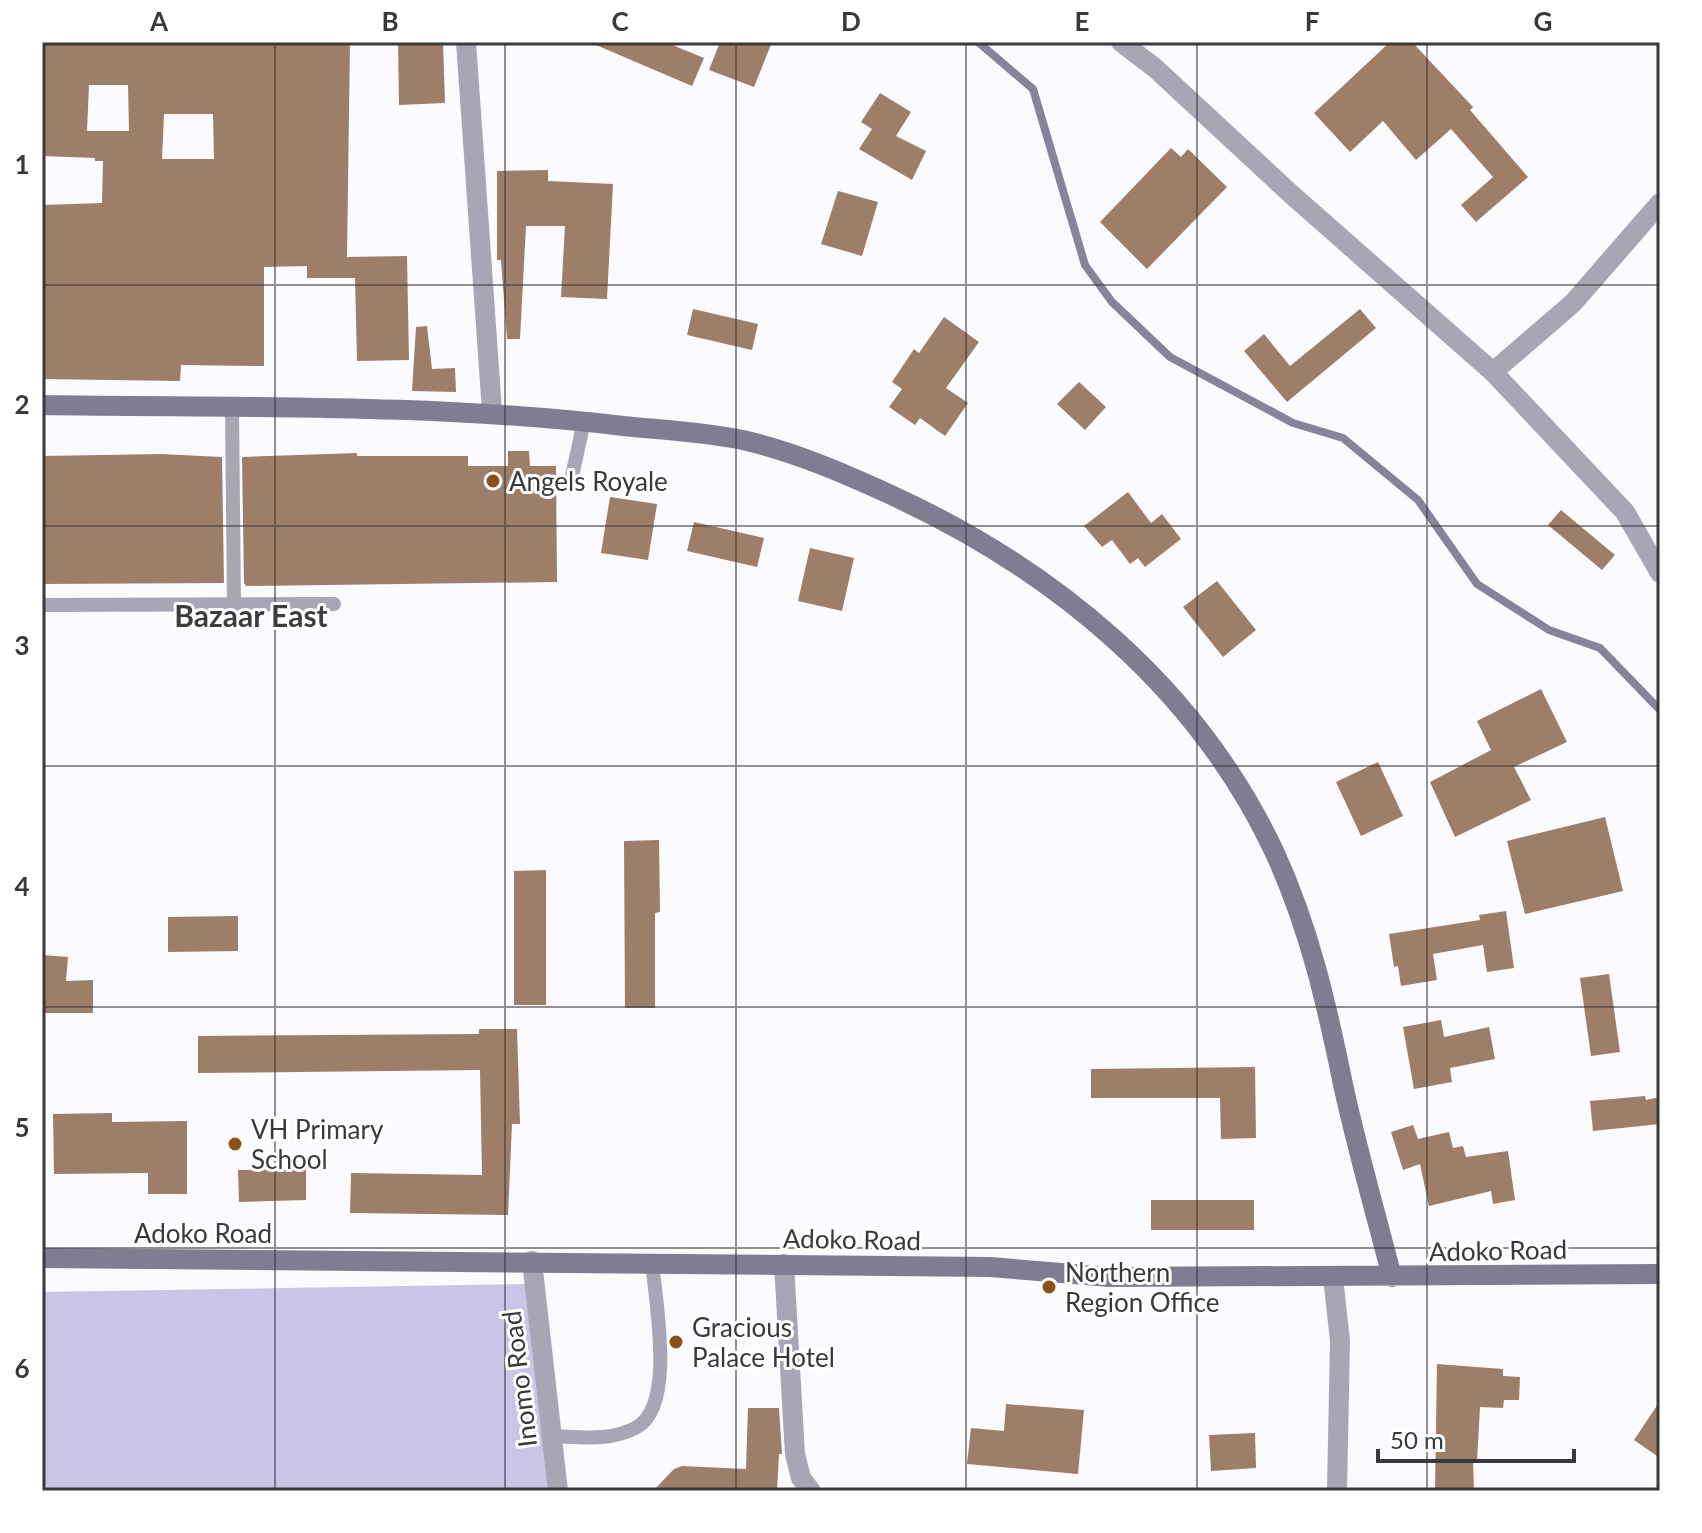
<svg xmlns="http://www.w3.org/2000/svg" width="1702" height="1533" font-family="Lato,sans-serif">
<style>
.green{fill:#ccc4e7}
.lines{fill:none;stroke-linecap:round;stroke-linejoin:round}
.stream{stroke:#88829b;stroke-width:8}
.building{fill:#9d7e68;fill-rule:evenodd}
.lane{stroke:#a8a5b4;stroke-width:14}
.street{stroke:#a8a5b4;stroke-width:20}
.secondary{stroke:#817c92;stroke-width:20}
.grid{fill:none;stroke:#39383a;stroke-width:2;stroke-opacity:0.55}
.poi-dot{fill:#8f4f18;stroke:#fff;stroke-width:3}
.labels{text-anchor:middle;dominant-baseline:central;stroke-width:6;stroke-linejoin:round;paint-order:stroke}
.poi-label{font-size:26px;fill:#39383a;stroke:#fff;text-anchor:start}
.street-label{font-size:26px;fill:#39383a;stroke:#fff}
.quarter-label{font-size:30px;font-weight:bold;fill:#3d3c40;stroke:#fff}
.neatline{fill:none;stroke:#39383a;stroke-width:3}
.grid-label{font-size:26px;text-anchor:middle;font-weight:bold;fill:#39383a}
</style>
<rect width="100%" height="100%" fill="#fbfafe"/>
<path class="green" d="M 530,1284 L 554,1491 L 42,1491 L 42,1292 Z"/>
<g class="lines">
<path class="stream" d="M 978,42 L 1033,89 L 1085,265 L 1112,302 L 1170,357 L 1293,423 L 1343,438 L 1418,500 L 1477,584 L 1549,630 L 1600,648 L 1660,710"/>
</g>
<path class="building" d="M 42,42 L 350,42 L 347,257 L 407,256 L 409,360 L 357,361 L 355,278 L 307,278 L 307,266 L 264,267 L 264,366 L 181,365 L 180,381 L 42,379 L 44,205 L 102,203 L 103,161 L 95,161 L 95,158 L 42,156 ZM 89,85 L 128,85 L 129,131 L 87,131 ZM 164,114 L 213,114 L 214,159 L 162,159 Z
M 398,42 L 443,42 L 445,103 L 399,105 Z
M 589,42 L 665,42 L 704,58 L 692,86 Z
M 720,42 L 772,42 L 754,87 L 709,70 Z
M 1390,42 L 1412,42 L 1473,107 L 1470,110 L 1528,177 L 1476,222 L 1461,205 L 1493,177 L 1451,129 L 1416,160 L 1383,121 L 1350,152 L 1314,113 Z
M 880,93 L 911,112 L 896,136 L 926,151 L 912,180 L 859,149 L 872,129 L 861,122 Z
M 1171,148 L 1181,157 L 1188,149 L 1227,187 L 1147,269 L 1100,222 Z
M 548,170 L 548,181 L 613,184 L 607,299 L 561,297 L 565,226 L 526,226 L 520,339 L 507,339 L 501,260 L 497,260 L 497,171 Z
M 838,191 L 878,202 L 862,256 L 821,244 Z
M 693,309 L 758,324 L 752,350 L 687,335 Z
M 1360,309 L 1376,328 L 1287,402 L 1244,351 L 1264,334 L 1290,366 Z
M 944,317 L 979,342 L 946,388 L 968,403 L 945,436 L 920,418 L 915,425 L 889,407 L 902,389 L 892,382 L 914,349 L 919,353 Z
M 427,326 L 432,369 L 455,368 L 456,392 L 412,391 L 416,327 Z
M 1079,382 L 1106,407 L 1085,430 L 1057,404 Z
M 508,451 L 529,451 L 530,466 L 556,466 L 557,582 L 246,586 L 244,583 L 242,457 L 357,453 L 357,456 L 468,456 L 468,466 L 508,466 Z
M 161,454 L 222,457 L 224,583 L 42,584 L 42,456 Z
M 1128,492 L 1151,523 L 1162,514 L 1181,539 L 1145,567 L 1138,558 L 1130,564 L 1112,540 L 1102,547 L 1084,526 Z
M 610,497 L 657,504 L 648,560 L 601,553 Z
M 1561,510 L 1615,555 L 1602,570 L 1548,525 Z
M 694,522 L 764,538 L 757,567 L 687,551 Z
M 810,548 L 854,558 L 842,611 L 798,601 Z
M 1217,581 L 1256,630 L 1223,657 L 1183,607 Z
M 1541,689 L 1567,742 L 1514,767 L 1531,800 L 1455,837 L 1430,782 L 1491,750 L 1477,721 Z
M 1378,762 L 1403,816 L 1361,836 L 1336,782 Z
M 1605,817 L 1623,891 L 1525,914 L 1507,841 Z
M 659,840 L 660,912 L 655,913 L 655,1008 L 625,1008 L 624,841 Z
M 546,870 L 546,1005 L 514,1005 L 514,871 Z
M 1506,911 L 1514,968 L 1487,972 L 1483,945 L 1433,954 L 1437,980 L 1401,986 L 1398,966 L 1394,967 L 1389,934 L 1480,920 L 1479,915 Z
M 238,916 L 238,951 L 168,952 L 168,917 Z
M 42,955 L 68,957 L 66,981 L 93,980 L 93,1013 L 42,1013 Z
M 1609,974 L 1620,1052 L 1591,1056 L 1580,978 Z
M 1441,1020 L 1444,1037 L 1489,1027 L 1495,1059 L 1450,1068 L 1452,1082 L 1414,1089 L 1403,1027 Z
M 479,1029 L 517,1029 L 520,1124 L 512,1124 L 508,1215 L 350,1213 L 351,1173 L 482,1175 L 480,1070 L 198,1073 L 198,1036 L 479,1034 Z
M 1255,1067 L 1256,1138 L 1221,1139 L 1220,1098 L 1091,1098 L 1091,1069 Z
M 1645,1096 L 1646,1100 L 1660,1097 L 1660,1124 L 1593,1131 L 1590,1101 Z
M 112,1113 L 112,1122 L 187,1121 L 187,1194 L 148,1194 L 148,1173 L 54,1174 L 53,1114 Z
M 1413,1125 L 1418,1139 L 1449,1132 L 1453,1148 L 1463,1146 L 1466,1157 L 1508,1151 L 1515,1200 L 1493,1204 L 1491,1191 L 1429,1206 L 1420,1164 L 1403,1170 L 1391,1132 Z
M 306,1169 L 306,1200 L 239,1202 L 238,1170 Z
M 1151,1200 L 1254,1200 L 1254,1230 L 1151,1230 Z
M 1437,1364 L 1503,1369 L 1503,1376 L 1520,1377 L 1519,1400 L 1504,1400 L 1503,1408 L 1480,1407 L 1477,1461 L 1473,1461 L 1474,1491 L 1435,1491 Z
M 1660,1401 L 1660,1458 L 1634,1440 Z
M 1006,1404 L 1084,1410 L 1078,1474 L 967,1464 L 971,1428 L 1004,1431 Z
M 748,1408 L 779,1408 L 782,1454 L 779,1454 L 777,1491 L 653,1491 L 674,1469 L 682,1466 L 746,1469 Z
M 1255,1433 L 1256,1468 L 1211,1471 L 1209,1435 Z"/>
<g class="lines">
<path class="lane" d="M 232,408 L 234,605
M 571,481 L 584,421
M 42,605 L 334,604
M 551,1436 C 580,1437 611,1442 637,1427 C 676,1405 655,1300 652,1261"/>
<path class="street" d="M 466,42 L 492,411
M 1121,42 L 1155,68 L 1291,194 L 1493,372 L 1625,512 L 1660,573
M 1493,372 L 1573,303 L 1660,203
M 532,1261 L 558,1491
M 784,1264 L 795,1454 L 801,1478 L 811,1491
M 1333,1277 L 1340,1341 L 1337,1491"/>
<path class="secondary" d="M 42,405 C 236,408 431,403 623,426 C 663,430 704,432 743,440 C 794,452 841,472 889,494 C 1053,569 1196,686 1274,851 C 1310,929 1327,1006 1344,1089 C 1358,1152 1376,1215 1392,1277
M 42,1258 L 990,1267 L 1110,1277 L 1660,1274"/>
</g>
<path class="grid" d="M 275,42 L 275,1491M 505,42 L 505,1491M 736,42 L 736,1491M 966,42 L 966,1491M 1197,42 L 1197,1491M 1427,42 L 1427,1491M 42,285 L 1660,285M 42,526 L 1660,526M 42,766 L 1660,766M 42,1007 L 1660,1007M 42,1248 L 1660,1248"/>
<g class="poi-dot">
<circle cx="493" cy="481" r="8"/>
<circle cx="235" cy="1144" r="8"/>
<circle cx="1049" cy="1287" r="8"/>
<circle cx="676" cy="1342" r="8"/>
</g>
<g class="labels">
<g class="poi-label">
<text x="509" y="481">Angels Royale</text>
<text x="251" y="1129">VH Primary<tspan x="251" dy="30">School</tspan></text>
<text x="1065" y="1272">Northern<tspan x="1065" dy="30">Region Office</tspan></text>
<text x="692" y="1327">Gracious<tspan x="692" dy="30">Palace Hotel</tspan></text>
</g>
<g class="street-label">
<text x="203" y="1233">Adoko Road</text>
<text transform="translate(852 1239) rotate(1)">Adoko Road</text>
<text transform="translate(1498 1250) rotate(-1)">Adoko Road</text>
<text transform="translate(519 1379) rotate(-97)">Inomo Road</text>
</g>
<g class="quarter-label">
<text x="251" y="615">Bazaar East</text>
</g>
</g>
<rect width="1702" height="1533" fill="none" stroke="#ffffff" stroke-width="88"/>
<path d="M1378 1449v12h196v-12" fill="none" stroke="#39383a" stroke-width="4"/>
<text x="1390" y="1449" font-size="24" fill="#39383a" stroke="#ffffff" stroke-width="6" paint-order="stroke">50 m</text>
<rect x="44" y="44" width="1614" height="1445" class="neatline"/>
<g class="grid-label">
<text x="159" y="31">A</text>
<text x="390" y="31">B</text>
<text x="620" y="31">C</text>
<text x="851" y="31">D</text>
<text x="1082" y="31">E</text>
<text x="1312" y="31">F</text>
<text x="1543" y="31">G</text>
<text x="22" y="174">1</text>
<text x="22" y="414">2</text>
<text x="22" y="655">3</text>
<text x="22" y="896">4</text>
<text x="22" y="1137">5</text>
<text x="22" y="1378">6</text>
</g>
</svg>
